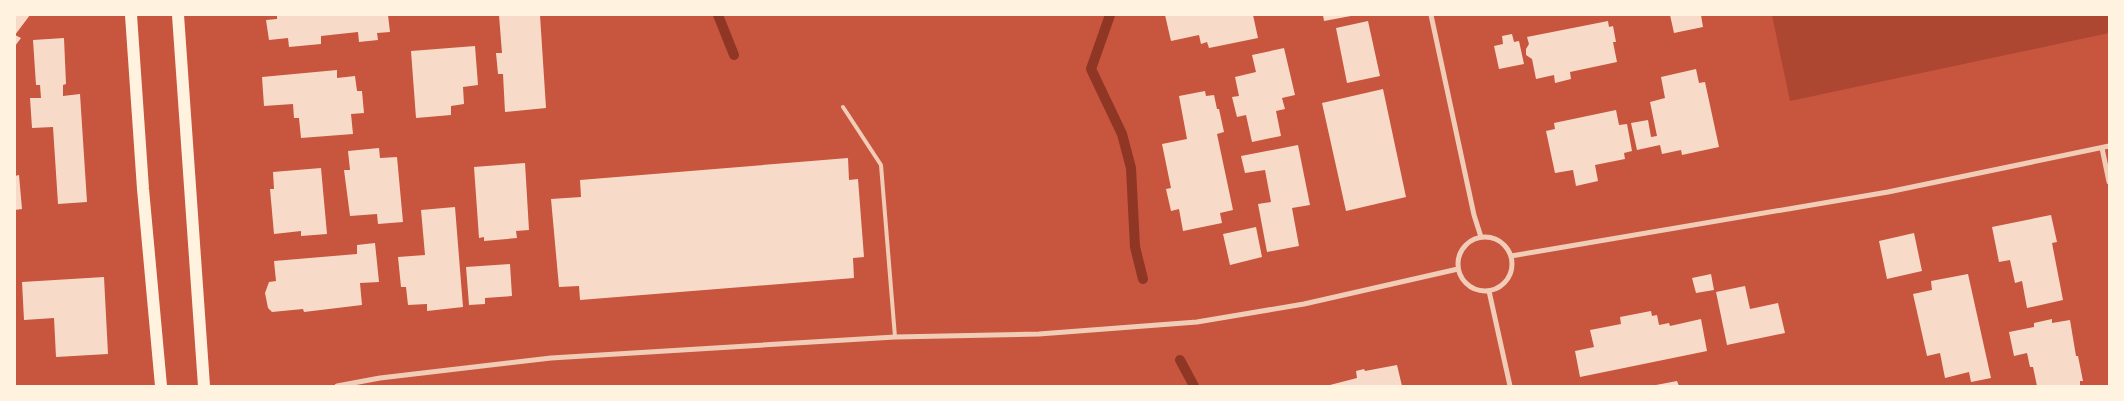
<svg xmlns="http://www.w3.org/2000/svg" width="2124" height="401" font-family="Signika,sans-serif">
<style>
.green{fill:#ae4732}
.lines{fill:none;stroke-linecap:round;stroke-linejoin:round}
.stream{stroke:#8f3625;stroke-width:10}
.building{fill:#f7dbc8}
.service{stroke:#f1ccb7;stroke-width:4}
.minor{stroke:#f1ccb7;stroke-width:5}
.primary{stroke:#fff3e0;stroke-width:12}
</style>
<rect width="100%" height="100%" fill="#c8553d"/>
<path class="green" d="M 1772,15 L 2109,15 L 2109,33 L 1790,101 Z"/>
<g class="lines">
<path class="stream" d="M 718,15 L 734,55
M 1110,15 L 1091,69 L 1122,134 L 1131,168 L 1135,247 L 1143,279
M 1180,360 L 1194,386"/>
</g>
<path class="building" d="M 15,15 L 30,15 L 15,35 L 21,38 L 15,46 Z
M 277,15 L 388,15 L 390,32 L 377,33 L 378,40 L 359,42 L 358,32 L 321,36 L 321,44 L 289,47 L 288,38 L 269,40 L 266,20 L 277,19 Z
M 499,15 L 540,15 L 546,108 L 505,112 L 503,74 L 498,74 L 496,53 L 502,53 Z
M 1165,15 L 1253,15 L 1258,38 L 1209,48 L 1207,42 L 1201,44 L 1199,35 L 1171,41 Z
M 1323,15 L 1351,15 L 1351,16 L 1324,21 Z
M 1670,15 L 1701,15 L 1703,27 L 1674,33 Z
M 1368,21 L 1380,76 L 1347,83 L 1336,28 Z
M 1608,21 L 1609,27 L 1613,26 L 1616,42 L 1613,42 L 1617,62 L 1570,72 L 1571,79 L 1555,83 L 1554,75 L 1536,79 L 1532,59 L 1526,55 L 1526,49 L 1529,44 L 1527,37 Z
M 1512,34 L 1514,42 L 1519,41 L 1524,64 L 1499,69 L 1494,46 L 1503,44 L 1502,36 Z
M 64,38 L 66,84 L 63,85 L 63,96 L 80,94 L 87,202 L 58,204 L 53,127 L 32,128 L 30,98 L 41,98 L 40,85 L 36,85 L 33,40 Z
M 475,46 L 478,85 L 463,87 L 464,104 L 451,106 L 451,115 L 416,118 L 411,51 Z
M 1284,48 L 1295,95 L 1282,98 L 1285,109 L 1276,111 L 1281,136 L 1252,142 L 1246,115 L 1237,117 L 1232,97 L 1239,96 L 1235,77 L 1256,72 L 1252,55 Z
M 1696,69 L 1699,83 L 1705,82 L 1719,147 L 1682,155 L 1681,150 L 1662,154 L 1660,145 L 1637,150 L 1631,123 L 1648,120 L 1651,137 L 1657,136 L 1650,102 L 1665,98 L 1661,77 Z
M 337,70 L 337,78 L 355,76 L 357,91 L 362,91 L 364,113 L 351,114 L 353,134 L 301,138 L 299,118 L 294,118 L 293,104 L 264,106 L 262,77 Z
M 1383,89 L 1406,197 L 1346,211 L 1322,103 Z
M 1205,91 L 1206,96 L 1214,95 L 1217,109 L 1219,109 L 1224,132 L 1217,134 L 1233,210 L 1220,213 L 1222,223 L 1183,231 L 1179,209 L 1171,211 L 1166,189 L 1171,188 L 1162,144 L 1187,139 L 1179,96 Z
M 1616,110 L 1619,125 L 1627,124 L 1632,151 L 1624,153 L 1625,159 L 1595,165 L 1598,181 L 1576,186 L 1573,170 L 1555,173 L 1546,131 L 1555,129 L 1554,123 Z
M 1298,145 L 1310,205 L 1292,208 L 1299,246 L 1267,252 L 1258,204 L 1271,202 L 1265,170 L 1245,173 L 1241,156 Z
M 379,148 L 380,158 L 397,157 L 403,222 L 378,224 L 377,214 L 350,216 L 344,170 L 350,170 L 348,151 Z
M 848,158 L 849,180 L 858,179 L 864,257 L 853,258 L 854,278 L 580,300 L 579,286 L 559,287 L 551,199 L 581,197 L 580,180 Z
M 525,163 L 529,230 L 516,231 L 517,238 L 484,241 L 484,237 L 479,238 L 474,167 Z
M 321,168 L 327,234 L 301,236 L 301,231 L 274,234 L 270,189 L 274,189 L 273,172 Z
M 19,175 L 22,209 L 15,210 L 15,176 Z
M 455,207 L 463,307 L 427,311 L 427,304 L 408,305 L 406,287 L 401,287 L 398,257 L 425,255 L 421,210 Z
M 2051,215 L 2057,242 L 2052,243 L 2063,300 L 2027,308 L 2022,281 L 2015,283 L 2010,260 L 1999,262 L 1992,227 Z
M 1256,227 L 1262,257 L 1230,265 L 1223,234 Z
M 1914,233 L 1922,271 L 1887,279 L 1879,241 Z
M 375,243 L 379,282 L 360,283 L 362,305 L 304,312 L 303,309 L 272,312 L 268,308 L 265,293 L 269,282 L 276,281 L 274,261 L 357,254 L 357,245 Z
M 510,264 L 512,296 L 485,298 L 485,304 L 469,305 L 466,267 Z
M 1711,274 L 1714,290 L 1696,293 L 1692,278 Z
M 1968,274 L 1991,378 L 1971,382 L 1969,372 L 1945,378 L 1940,353 L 1927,356 L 1913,294 L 1932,290 L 1931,281 Z
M 104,277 L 108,354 L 56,357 L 54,318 L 24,320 L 22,282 Z
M 1745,286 L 1750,309 L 1778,303 L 1785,333 L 1727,345 L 1716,292 Z
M 1651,311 L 1652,316 L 1657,315 L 1659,325 L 1669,323 L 1670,326 L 1701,319 L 1707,351 L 1580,377 L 1575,351 L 1594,347 L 1590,330 L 1621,324 L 1620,317 Z
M 2052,319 L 2052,323 L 2070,320 L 2076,356 L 2078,356 L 2083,381 L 2080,381 L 2080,386 L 2037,386 L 2033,367 L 2030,367 L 2027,353 L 2014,356 L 2009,332 L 2034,327 L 2034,323 Z
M 1397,365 L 1402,386 L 1326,386 L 1357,378 L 1356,371 L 1364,369 L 1365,371 Z
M 1677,381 L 1679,386 L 1656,386 L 1656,385 Z"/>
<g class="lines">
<path class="service" d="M 843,107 L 881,165 L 895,337"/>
<path class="minor" d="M 1431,15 L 1474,215 L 1481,237
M 2102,148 L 2109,182
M1458 264a27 27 0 1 1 54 0a27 27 0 1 1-54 0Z
M 1511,256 L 1888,192 L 2109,146
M 1489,291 L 1510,386
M 337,386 L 380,378 L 551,358 L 895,337 L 1039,334 L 1197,322 L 1304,304 L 1458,269"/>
<path class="primary" d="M 131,15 L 143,189 L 161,386
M 178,15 L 204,386"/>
</g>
<rect width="2124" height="401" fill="none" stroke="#fff3e0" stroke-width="32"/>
</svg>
